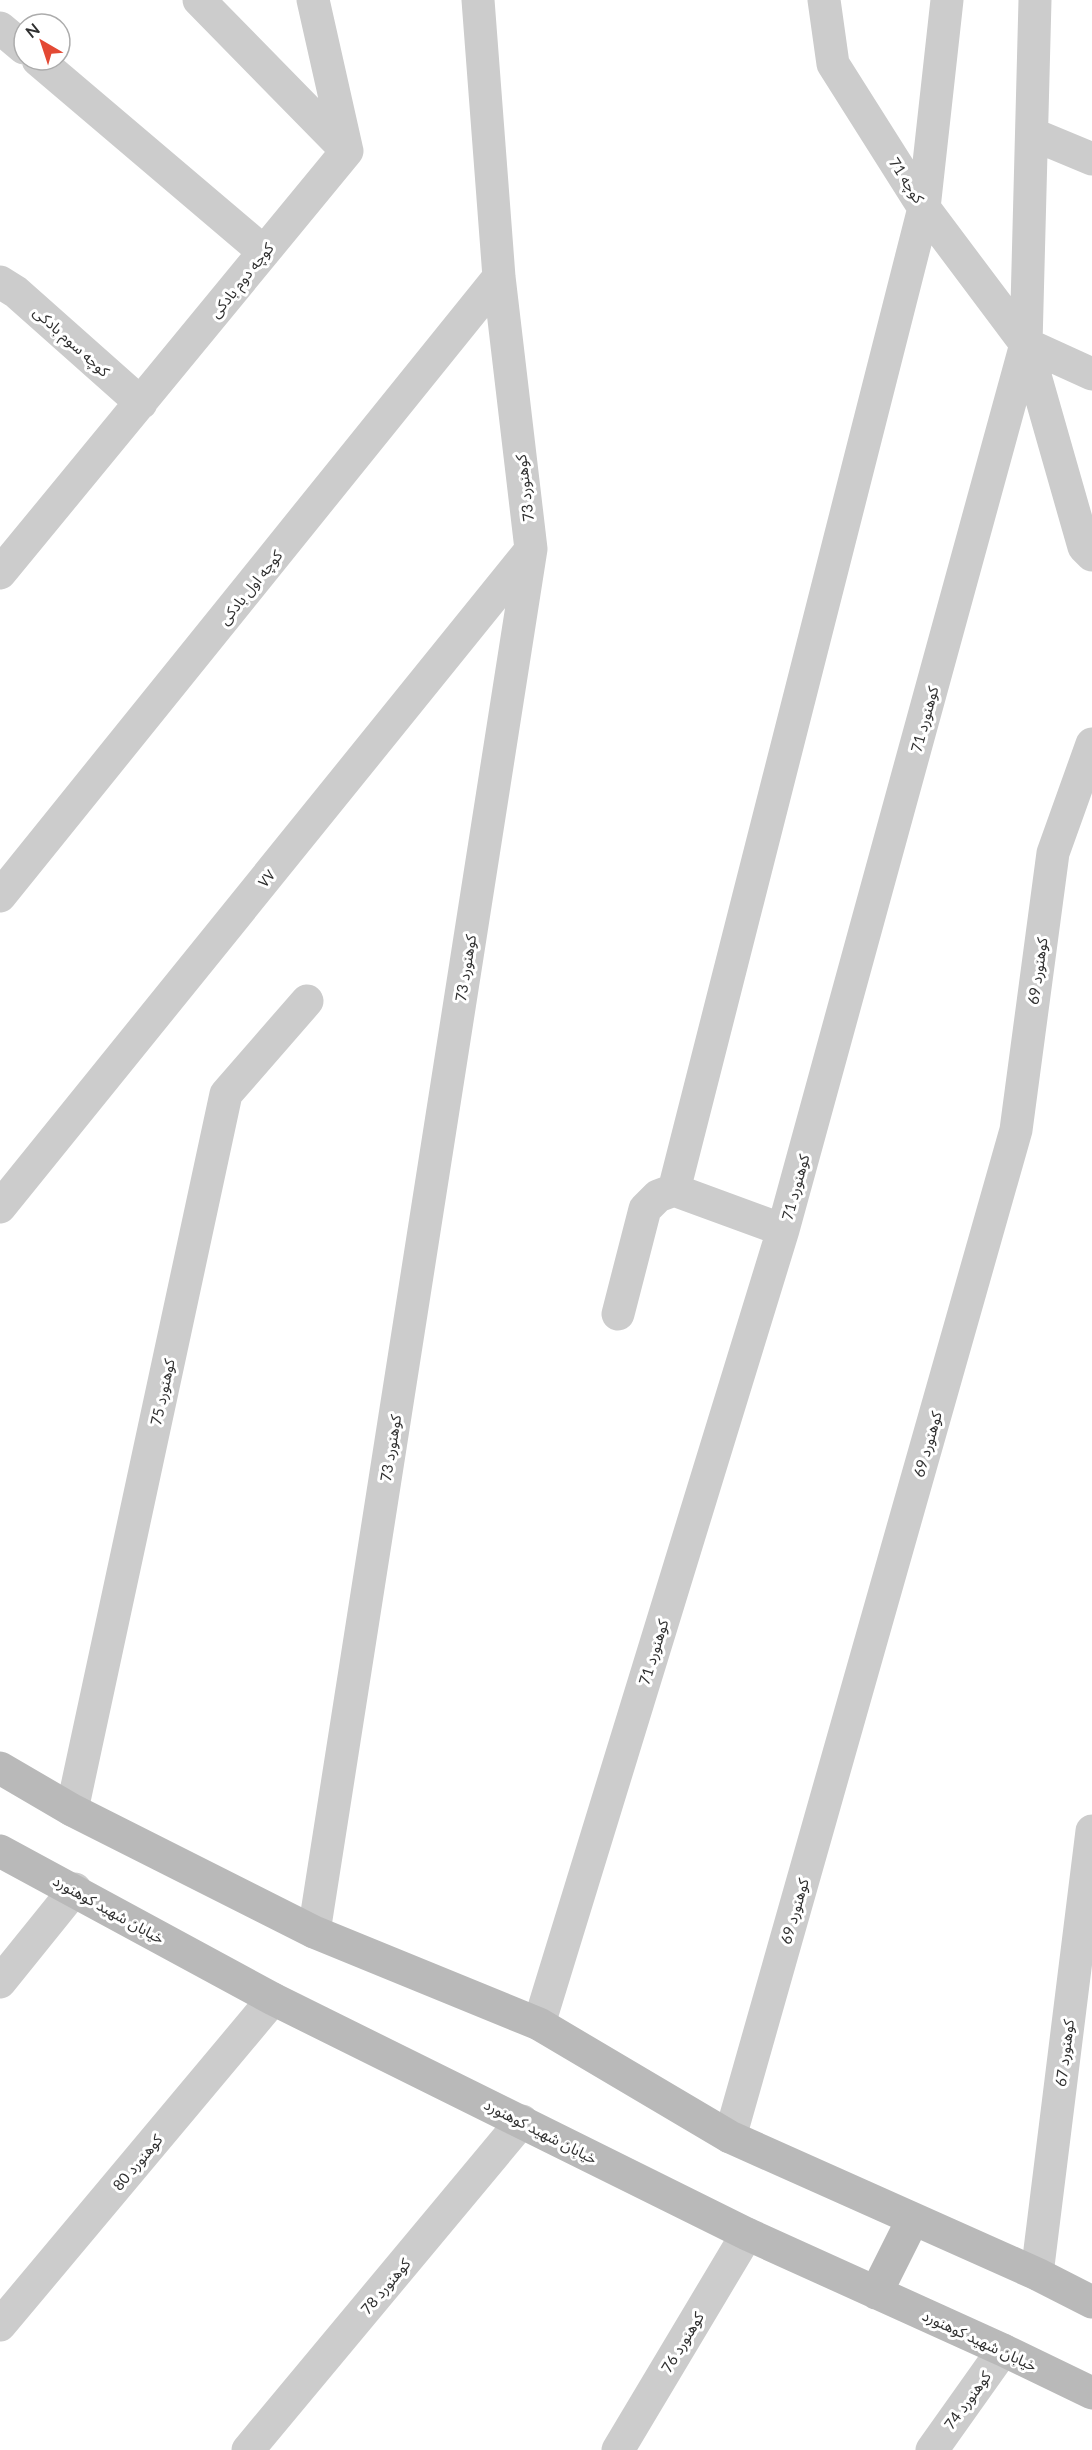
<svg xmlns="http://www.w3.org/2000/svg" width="1092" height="2450" font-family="Lato,'Noto Sans Arabic',sans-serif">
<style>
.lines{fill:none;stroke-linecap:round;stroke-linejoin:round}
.street{stroke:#ccc;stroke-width:33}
.secondary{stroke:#b9b9b9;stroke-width:33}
.labels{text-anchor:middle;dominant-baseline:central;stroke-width:6;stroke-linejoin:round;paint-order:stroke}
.street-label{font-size:15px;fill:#2f2f2f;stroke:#fff}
</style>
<rect width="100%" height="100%" fill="#fff"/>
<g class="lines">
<path class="street" d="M 199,0 L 347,151
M 313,0 L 347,151
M 824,0 L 833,64 L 924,208 L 1026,344 L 1084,547 L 1092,555
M 0,28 L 24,48
M 38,60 L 264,252
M 1032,134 L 1092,159
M 0,282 L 16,292 L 141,403
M 1026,344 L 1092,374
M 0,573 L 347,151
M 0,896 L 499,277
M 0,1207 L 530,551
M 783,1230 L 674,1190 L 924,208 L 947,0
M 618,1314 L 645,1209 L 658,1196 L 674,1190
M 72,1810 L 226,1094 L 307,1001
M 314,1932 L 531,549 L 499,277 L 478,0
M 0,1982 L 75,1889
M 539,2024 L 783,1230 L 1026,344 L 1035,0
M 730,2137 L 1016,1130 L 1053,853 L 1092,744
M 1037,2274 L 1092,1831
M 0,2325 L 273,1999
M 248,2450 L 522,2121
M 618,2450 L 747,2234
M 932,2450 L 1003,2350"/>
<path class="secondary" d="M 0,1768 L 72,1810 L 314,1932 L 539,2024 L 730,2137 L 1037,2274 L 1092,2302
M 0,1851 L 273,1999 L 747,2234 L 1003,2350 L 1092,2393
M 876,2293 L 913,2219"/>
</g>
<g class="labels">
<g class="street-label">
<text transform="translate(907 180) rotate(57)">کوچه 71</text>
<text transform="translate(241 280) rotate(-51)">کوچه دوم بادکی</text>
<text transform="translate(72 341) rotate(42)">کوچه سوم بادکی</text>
<text transform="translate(524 488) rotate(-97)">کوهنورد 73</text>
<text transform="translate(250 587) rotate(-51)">کوچه اول بادکی</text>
<text transform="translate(924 719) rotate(-75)">کوهنورد 71</text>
<text transform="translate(266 878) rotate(-51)">۷۷</text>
<text transform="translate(465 968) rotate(-81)">کوهنورد 73</text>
<text transform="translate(1037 971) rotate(-82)">کوهنورد 69</text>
<text transform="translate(795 1187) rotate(-75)">کوهنورد 71</text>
<text transform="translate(162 1392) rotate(-78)">کوهنورد 75</text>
<text transform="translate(927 1444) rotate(-74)">کوهنورد 69</text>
<text transform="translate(390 1448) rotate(-81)">کوهنورد 73</text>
<text transform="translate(653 1652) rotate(-73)">کوهنورد 71</text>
<text transform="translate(109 1909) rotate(29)">خیابان شهید کوهنورد</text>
<text transform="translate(794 1911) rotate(-74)">کوهنورد 69</text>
<text transform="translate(1064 2053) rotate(-83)">کوهنورد 67</text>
<text transform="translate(541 2131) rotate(27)">خیابان شهید کوهنورد</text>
<text transform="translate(137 2162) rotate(-50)">کوهنورد 80</text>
<text transform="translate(385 2286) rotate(-50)">کوهنورد 78</text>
<text transform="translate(980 2340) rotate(25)">خیابان شهید کوهنورد</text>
<text transform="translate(682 2342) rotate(-59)">کوهنورد 76</text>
<text transform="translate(967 2400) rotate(-54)">کوهنورد 74</text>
</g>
</g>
<g transform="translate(42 42) rotate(321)"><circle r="28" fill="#ffffff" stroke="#acacac" stroke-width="1.5"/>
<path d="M0-4.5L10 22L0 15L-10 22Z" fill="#e34934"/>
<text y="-9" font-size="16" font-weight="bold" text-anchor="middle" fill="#2f2f2f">N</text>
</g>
</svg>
